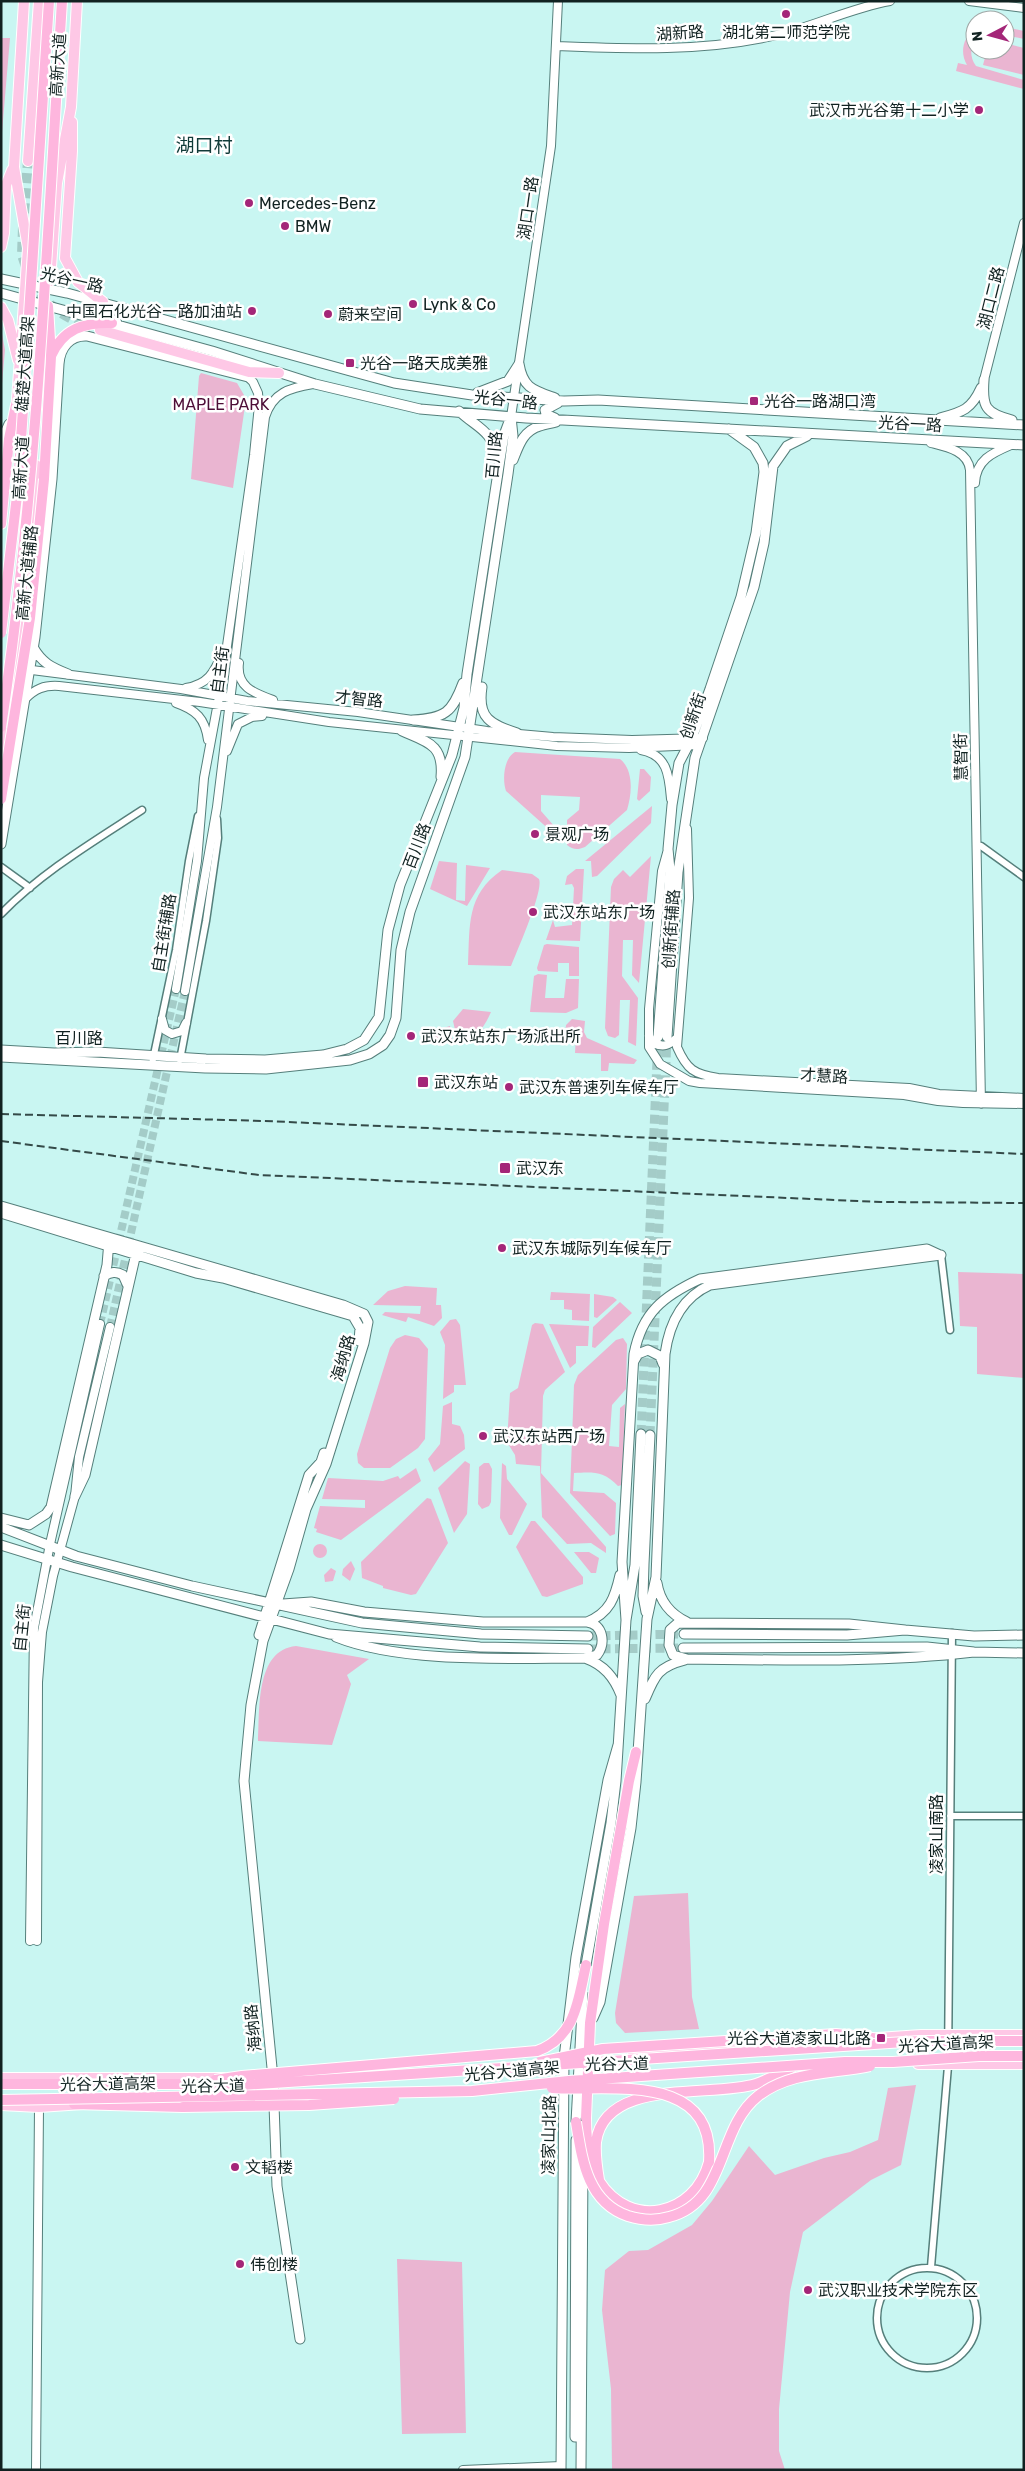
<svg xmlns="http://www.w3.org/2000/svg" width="1025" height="2471" font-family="Rubik,'Noto Sans SC',sans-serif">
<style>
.green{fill:#eab5d1}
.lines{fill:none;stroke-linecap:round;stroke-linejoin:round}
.tertiary-tunnel{stroke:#a4ccc8;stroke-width:8;stroke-dasharray:8 4;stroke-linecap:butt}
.secondary-tunnel{stroke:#a4ccc8;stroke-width:9;stroke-dasharray:9 4.5;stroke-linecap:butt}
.primary-tunnel{stroke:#a4ccc8;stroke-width:10;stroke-dasharray:10 5;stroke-linecap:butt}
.minor-casing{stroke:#557f7b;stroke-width:9}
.tertiary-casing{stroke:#557f7b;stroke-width:10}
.secondary-casing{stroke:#557f7b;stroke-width:11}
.primary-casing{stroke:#fff;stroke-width:12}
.trunk-casing{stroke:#fff;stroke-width:12}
.minor{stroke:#fff;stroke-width:6}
.tertiary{stroke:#fff;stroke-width:8}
.secondary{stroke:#fff;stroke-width:9}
.primary{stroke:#fec8e6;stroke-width:10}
.trunk{stroke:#feb6de;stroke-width:10}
.rail{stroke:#344a48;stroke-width:2;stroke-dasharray:8 4;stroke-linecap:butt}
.secondary-bridge-casing{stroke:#557f7b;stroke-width:11;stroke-linecap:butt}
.trunk-bridge-casing{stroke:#fff;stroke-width:12;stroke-linecap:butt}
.secondary-bridge{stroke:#fff;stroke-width:9}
.trunk-bridge{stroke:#feb6de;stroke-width:10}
.poi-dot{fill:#a42678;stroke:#fff;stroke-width:2}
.labels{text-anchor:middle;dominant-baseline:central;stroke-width:5;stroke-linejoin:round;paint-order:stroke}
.poi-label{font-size:16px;fill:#112221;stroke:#fff;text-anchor:start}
.street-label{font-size:16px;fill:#112221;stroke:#fff}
.park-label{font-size:16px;fill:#4d0e37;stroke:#fff}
.quarter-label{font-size:19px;fill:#113b39;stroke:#fff}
</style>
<rect width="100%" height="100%" fill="#c9f6f2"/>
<path class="green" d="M 1005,27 L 1024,31 L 1024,39 L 1005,35 Z
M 975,28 C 975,42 966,52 976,66 L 1024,80 L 1024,89 L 956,71 L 958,63 L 967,65 C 959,51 964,37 975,28 Z
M 1,38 L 10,38 L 1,144 Z
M 1005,43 L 1024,48 L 1024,75 L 983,65 L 987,50 L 1005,50 Z
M 1,328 L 5,350 L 1,395 Z
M 201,373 L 237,383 L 244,395 L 245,406 L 233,488 L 191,479 L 199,376 Z
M 515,752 L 620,759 C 634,770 632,794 627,810 L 585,847 C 578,850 573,850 567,845 L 567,820 L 579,810 L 580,797 L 541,795 L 541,811 L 555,827 L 557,831 L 553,833 L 506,791 C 502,779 504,758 515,752 Z
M 640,769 L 644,769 L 651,777 L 650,791 L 639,801 L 637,799 Z
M 652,806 L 651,823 L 597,876 L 592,877 L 591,861 L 585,861 Z
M 651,856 L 639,983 L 632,975 L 633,940 L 623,940 L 622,976 L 638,998 L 636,1046 L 628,1042 L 630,1000 L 620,1000 L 619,1035 L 615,1038 L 608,1036 L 605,1028 L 611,887 L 614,879 L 623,870 L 630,877 Z
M 439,861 L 457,863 L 456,900 L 465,901 L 466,865 L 490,868 L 467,906 L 430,889 Z
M 576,869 L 584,869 L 580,941 L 546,940 L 553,920 L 555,927 L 572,925 L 574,888 L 572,884 L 565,885 L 567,876 Z
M 502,870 L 532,874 L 539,879 C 544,890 517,951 511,966 L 468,965 C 470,925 466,895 502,870 Z
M 547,944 L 579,947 L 579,976 L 569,976 L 569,963 L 558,963 L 558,972 L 538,971 L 537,968 L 544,945 Z
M 538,974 L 547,975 L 545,998 L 564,998 L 566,979 L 579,979 L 578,1008 L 566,1013 L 530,1012 L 534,976 Z
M 463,1009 L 491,1012 C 484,1028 476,1039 458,1043 L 453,1021 Z
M 572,1019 L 585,1021 L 584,1032 L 587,1038 L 637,1060 L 634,1064 L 609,1063 L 608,1071 L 601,1071 L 601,1054 L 575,1053 L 576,1035 L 565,1034 L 566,1025 Z
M 450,1026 L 453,1043 L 422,1043 L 427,1029 L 440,1029 Z
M 958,1272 L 1024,1274 L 1024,1378 L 977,1374 L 977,1327 L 960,1326 Z
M 405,1286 L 437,1288 L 436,1305 L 441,1305 L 442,1318 L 434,1326 L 408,1317 L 406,1322 L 382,1315 L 385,1312 L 420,1314 L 421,1306 L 373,1305 L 388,1291 Z
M 551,1292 L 590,1294 L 589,1321 L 572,1320 L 572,1310 L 564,1309 L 564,1300 L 550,1300 Z
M 594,1294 L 613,1297 L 617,1300 L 597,1318 L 594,1317 Z
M 620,1302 L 632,1313 L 595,1348 L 592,1347 L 593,1327 Z
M 456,1319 L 460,1325 L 466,1385 L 454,1385 L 454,1392 L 443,1399 L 445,1345 L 440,1332 L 450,1320 Z
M 535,1323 L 543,1324 L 565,1372 L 545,1390 L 543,1396 L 541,1473 L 606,1547 L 606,1553 L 591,1543 L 567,1544 L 542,1517 L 540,1466 L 516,1464 L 515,1455 L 507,1442 L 510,1393 L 518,1388 L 532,1325 Z
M 549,1324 L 589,1326 L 588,1346 L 576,1346 L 576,1363 L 570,1368 Z
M 405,1335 L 419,1338 L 428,1349 L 425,1439 L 418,1448 L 390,1468 L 364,1468 L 358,1463 L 357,1454 L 390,1348 L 396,1339 Z
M 623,1338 L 627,1344 L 626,1389 L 612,1405 L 609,1446 L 619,1447 L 620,1408 L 625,1404 L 622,1485 L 618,1486 C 604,1471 593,1472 574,1473 L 573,1491 L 604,1493 L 616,1503 L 615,1534 L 610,1536 L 570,1493 L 574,1385 L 578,1375 L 616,1340 Z
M 452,1402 L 452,1424 L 460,1426 L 464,1435 L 465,1449 L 434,1472 L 428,1459 L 440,1444 L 443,1406 Z
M 465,1461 L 470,1464 L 467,1514 L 454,1533 L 438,1488 Z
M 484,1463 L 489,1463 L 492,1469 L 491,1502 L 489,1506 L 482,1509 L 478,1504 L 479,1467 Z
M 502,1463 L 506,1466 L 507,1479 L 527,1504 L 512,1535 L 509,1535 L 500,1518 Z
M 416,1468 L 421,1481 L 341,1540 L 316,1532 L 317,1529 L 314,1528 L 320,1506 L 365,1508 L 365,1500 L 322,1499 L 328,1478 L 383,1481 L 398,1476 L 400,1479 Z
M 427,1498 L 431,1499 L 448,1543 L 416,1594 L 411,1595 L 383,1588 L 383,1586 L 362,1578 L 361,1562 Z
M 531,1521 L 535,1521 L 583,1577 L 583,1584 L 547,1597 L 542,1596 L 516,1547 Z
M313 1551a7 7 0 1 1 14 0a7 7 0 1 1-14 0Z
M 574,1552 L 589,1552 L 599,1558 L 596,1573 L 591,1573 Z
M 351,1561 L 355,1569 L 350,1581 L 342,1575 L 343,1569 Z
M 331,1568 L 336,1571 L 333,1581 L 325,1582 L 324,1575 Z
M 296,1646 L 369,1659 L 347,1675 L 351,1684 L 332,1745 L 258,1741 C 260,1710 255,1650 296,1646 Z
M 688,1893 L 692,1997 L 699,2029 L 625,2033 L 616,2023 L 615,2013 L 634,1896 Z
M 916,2085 L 901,2165 L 871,2180 L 803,2232 L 790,2292 L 779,2409 L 779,2451 L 785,2470 L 612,2470 L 611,2389 L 602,2310 L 605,2270 L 629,2251 L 648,2250 L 692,2225 L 712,2201 L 749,2146 L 775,2175 L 824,2158 L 850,2152 L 878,2140 L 888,2088 Z
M 397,2259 L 462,2262 L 466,2433 L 402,2434 Z"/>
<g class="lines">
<path class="tertiary-tunnel" d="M 100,1324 L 176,989
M 110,1327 L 185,991"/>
<path class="secondary-tunnel" d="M 641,1434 L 658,1037
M 650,1435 L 667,1038
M 588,1636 L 684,1634
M 588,1649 L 683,1648"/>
<path class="primary-tunnel" d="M 24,213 L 28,161
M 23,227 L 22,255 L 26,267
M 31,281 C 49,307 61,316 91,327"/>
<g class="minor-casing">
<path id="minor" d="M 981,846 L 1024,877
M 1,867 L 30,888
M 1,914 C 42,872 93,842 142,810
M 180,1060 L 206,921 L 218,838 L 217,819
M 152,1064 L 176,950 L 189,861 L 198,816
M 941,1255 L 950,1330
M 950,1816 L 1024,1816
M 931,2267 L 948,2066 L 952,1633
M877 2318a50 50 0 1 1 100 0a50 50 0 1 1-100 0Z"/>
</g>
<g class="tertiary-casing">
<path id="tertiary" d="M 969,1 L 1024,8
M 556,46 C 629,49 705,52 777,35 C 815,26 851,8 890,1
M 984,380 L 1024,223
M 511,417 L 551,146 L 558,1
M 931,443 C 947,447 968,451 970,470 L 981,1104
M 975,483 C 976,460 992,453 1011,445
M 239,663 C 236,687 254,693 273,700
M 24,669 L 181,689 L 247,701 L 358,712 L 487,731 L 553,737 L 632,740 L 703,738
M 186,688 C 208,684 214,673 222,654
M 25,699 C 35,689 44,685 59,686 L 200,702 L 329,722 L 557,746 L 629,748 L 699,745
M 176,703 C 196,710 205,718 208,740
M 641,750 C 668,755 669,776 671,799
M 227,751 L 238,724 L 252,717 L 262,716
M 687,829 L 689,898 L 677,1047 C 687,1070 694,1074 718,1078 L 909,1088 L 939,1094 L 1024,1098
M 667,853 L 662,871 L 649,1009 L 649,1047 L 660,1064 L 689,1081 L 700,1083 L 904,1095 L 938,1101 L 963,1103 L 1024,1104
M 176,989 L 197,861 L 204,778 L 222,681 L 254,455 L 259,405 L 258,393 L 253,382 L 245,374
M 185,991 L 217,807 L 265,417 C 273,392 290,388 313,384
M 162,1019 L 165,1030 L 172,1034 L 182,1031 L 186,1023
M 649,1036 L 653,1043 C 664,1048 669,1045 677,1038
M 30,1941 L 34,1628 L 50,1544 L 100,1324
M 37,1941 L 38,1682 L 42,1632 L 53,1576 L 75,1496 L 79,1457 L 110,1327
M 36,2470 L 39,2107
M 463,2470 L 561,2466"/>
</g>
<g class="secondary-casing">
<path id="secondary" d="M 1,279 L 67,293 L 394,383 L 472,395 L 564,401 L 598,400 L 1024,425
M 1,293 L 212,351 L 315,384 L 420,409 L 526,418 L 1024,445
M 117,323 L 110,318 L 108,313 L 113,309 L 121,308
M 519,364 C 523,388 533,390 555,398
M 984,380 C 982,407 985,413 1012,420
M 477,393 L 508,381 L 519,364
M 459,411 C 478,429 492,429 497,459
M 555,418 L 546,414 L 545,410 L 558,403
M 940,418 C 962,412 971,410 981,388
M 1,453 L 2,440 L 9,424
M 513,460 C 519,445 523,431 540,426 C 545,424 550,424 556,422
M 33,647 C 42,663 51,667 68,674
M 482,687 C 477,719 491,724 517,733
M 413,720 C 445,718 452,713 463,683
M 402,731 C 427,742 444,744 441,777
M 1,844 L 35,637 L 52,479 L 59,364 C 60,348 70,335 87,336 L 248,377
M 658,1037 L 670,870 L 668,849 L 672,805 L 679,763 L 692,738 L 710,689 L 741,597 L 756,533 L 764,472 L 763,463 L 754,447 L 729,429
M 667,1037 L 678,872 L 695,758 L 754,587 L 764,543 L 773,466 L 787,446 L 807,436
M 1,1050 L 54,1053 L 97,1052 L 206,1059 L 265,1060 L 323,1055 L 347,1049 L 364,1040 L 379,1017 L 388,930 L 400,885 L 452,755 L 464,708 L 467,674 L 499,466 L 504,435 L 510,419
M 1,1057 L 205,1068 L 266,1069 L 350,1060 L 369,1054 L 383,1045 L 390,1035 L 396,1018 L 401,950 L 410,912 L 465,757 L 508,474 L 513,436 L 511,417
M 1,1206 L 343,1305 L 364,1314 L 368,1322 L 364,1343 L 326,1464 L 306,1509 L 289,1569 L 263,1641 L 251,1705 L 244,1781 L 273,2078 L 277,2186 L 300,2339
M 1,1213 L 196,1273 L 223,1278 L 353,1316 L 360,1328 L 359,1341
M 104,1276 C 111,1272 116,1271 123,1275 L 127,1284
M 634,1361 L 638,1354 L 648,1350 L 660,1356 L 663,1364
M 75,1496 L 85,1475 L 137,1249
M 1,1518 L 29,1525 L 46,1514 L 51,1507 L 107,1265 L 109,1241
M 1,1527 L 76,1556 L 192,1586 L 362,1623 L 481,1634 L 588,1636
M 1,1545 L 72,1567 L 329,1634 L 480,1647 L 588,1649
M 657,1583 C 660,1602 670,1614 687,1622
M 283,1604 L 311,1602 L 364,1612 L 483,1622 L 587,1622 C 610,1613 615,1597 620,1575
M 646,1612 L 643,1596 L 644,1564 L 650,1435
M 626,1620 L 622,1562 L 634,1354 C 642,1313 663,1296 700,1279 L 927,1249 L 940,1255
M 905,1630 L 849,1624 L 678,1623 L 670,1630 L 669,1645 L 673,1655 L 687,1659 C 783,1660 879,1663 974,1652
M 684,1634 L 847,1635 L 905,1630 L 974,1636 L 1024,1635
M 259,1635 L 309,1475 L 321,1462 L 324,1453
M 336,1637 C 403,1664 513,1658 585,1658 C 604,1665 614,1677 621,1695
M 683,1648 L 927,1647 L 974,1652 L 1024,1653
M 585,1658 L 597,1655 C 606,1643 603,1624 587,1622
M 645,1699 C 655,1675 658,1667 685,1660
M 586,1965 L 611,1823 L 616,1781 L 626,1620 L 635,1565 L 641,1434
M 593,2018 L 600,2002 L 631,1828 L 636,1782 L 647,1619 L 656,1577 L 665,1354 C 669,1325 681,1298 710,1285 L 941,1255
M 575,2437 L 576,2140
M 561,2470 L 564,2058 L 576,1957 L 608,1780 L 618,1745
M 581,2470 L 583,2165"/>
</g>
<g class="primary-casing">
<path id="primary" d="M 72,122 L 72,151 L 65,258 L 78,282 L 103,302
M 28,161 L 39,1
M 1,247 L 4,233 L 6,185 L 12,170
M 50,281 L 57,183 L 71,107 L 77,1
M 1,307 L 8,320 L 18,360
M 100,330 L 249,372 L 279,373
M 16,413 L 28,248 L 14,167 L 24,1
M 1,757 L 21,616 L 36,465
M 633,2055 L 921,2035 L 1024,2035
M 918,2064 L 1024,2064
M 286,2077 L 344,2073
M 1,2078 L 224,2078
M 1,2105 L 39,2107 L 83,2104"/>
</g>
<g class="trunk-casing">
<path id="trunk" d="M 51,356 C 63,329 84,322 112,323
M 44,479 L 51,357 L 48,306
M 1,524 L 9,439 L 16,405
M 604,1924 L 629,1781 L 636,1752
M 773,2038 L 836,2034 L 872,2038
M 1,2084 L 192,2084
M 74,2104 L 183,2107
M 586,2118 C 586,2140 588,2162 599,2181 C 630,2230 695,2216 709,2162
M 599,2180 C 597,2168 595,2155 596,2142 C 605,2077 712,2098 756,2084 C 768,2080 780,2073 791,2068"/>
</g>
<use href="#minor" class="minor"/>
<use href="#tertiary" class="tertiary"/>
<use href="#secondary" class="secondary"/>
<use href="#primary" class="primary"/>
<use href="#trunk" class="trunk"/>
<path class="rail" d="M 1,1114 L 265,1121 L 1024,1154
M 1,1141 L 259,1175 L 881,1202 L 1024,1203"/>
<g class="secondary-bridge-casing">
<path id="secondary-bridge" d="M 576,2122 L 583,1992"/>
</g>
<g class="trunk-bridge-casing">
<path id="trunk-bridge" d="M 1,633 L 18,487 L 49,1
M 1,727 C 37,487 47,244 62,1
M 1,799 L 30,618 L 44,479
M 540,2062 L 603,2049 L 773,2038
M 215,2080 L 242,2076 L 537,2051 C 576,2037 578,2000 586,1965
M 192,2084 L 241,2085 L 920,2041 L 1024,2041
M 552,2088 C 608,2092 715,2070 709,2162
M 1,2100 L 472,2091 L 569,2081 L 845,2062 L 893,2062 L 979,2056 L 1024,2056
M 183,2107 L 309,2105 L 394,2099
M 586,2118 L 590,2023 L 604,1924
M 576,2122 C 582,2159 587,2202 628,2216 C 641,2220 656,2221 669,2217 C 728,2202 716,2129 758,2096 C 790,2071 831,2074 870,2066"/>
</g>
<use href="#secondary-bridge" class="secondary-bridge"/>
<use href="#trunk-bridge" class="trunk-bridge"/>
</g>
<g class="poi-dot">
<circle cx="786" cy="14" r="5"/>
<circle cx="979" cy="110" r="5"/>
<circle cx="249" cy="203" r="5"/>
<circle cx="285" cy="226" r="5"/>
<circle cx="413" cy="304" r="5"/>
<circle cx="252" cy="311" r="5"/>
<circle cx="328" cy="314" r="5"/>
<rect x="345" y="358" width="10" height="10" rx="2.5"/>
<rect x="749" y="396" width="10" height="10" rx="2.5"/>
<circle cx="535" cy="834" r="5"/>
<circle cx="533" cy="912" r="5"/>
<circle cx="411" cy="1036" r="5"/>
<rect x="417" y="1076" width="12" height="12" rx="2.5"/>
<circle cx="509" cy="1087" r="5"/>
<rect x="499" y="1162" width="12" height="12" rx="2.5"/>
<circle cx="502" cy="1248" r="5"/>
<circle cx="483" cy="1436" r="5"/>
<rect x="876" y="2033" width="10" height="10" rx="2.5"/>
<circle cx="235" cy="2167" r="5"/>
<circle cx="240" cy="2264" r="5"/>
<circle cx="808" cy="2290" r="5"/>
</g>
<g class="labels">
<g class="poi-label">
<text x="786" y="32" text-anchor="middle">湖北第二师范学院</text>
<text x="969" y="110" text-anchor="end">武汉市光谷第十二小学</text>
<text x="259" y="203">Mercedes-Benz</text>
<text x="295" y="226">BMW</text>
<text x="423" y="304">Lynk &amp; Co</text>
<text x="242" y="311" text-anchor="end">中国石化光谷一路加油站</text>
<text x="338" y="314">蔚来空间</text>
<text x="360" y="363">光谷一路天成美雅</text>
<text x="764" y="401">光谷一路湖口湾</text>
<text x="545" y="834">景观广场</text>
<text x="543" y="912">武汉东站东广场</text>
<text x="421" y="1036">武汉东站东广场派出所</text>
<text x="434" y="1082">武汉东站</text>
<text x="519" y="1087">武汉东普速列车候车厅</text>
<text x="516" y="1168">武汉东</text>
<text x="512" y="1248">武汉东城际列车候车厅</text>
<text x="493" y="1436">武汉东站西广场</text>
<text x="871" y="2038" text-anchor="end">光谷大道凌家山北路</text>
<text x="245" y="2167">文韬楼</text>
<text x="250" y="2264">伟创楼</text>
<text x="818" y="2290">武汉职业技术学院东区</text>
</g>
<g class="street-label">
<text transform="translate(680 33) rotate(-4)">湖新路</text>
<text transform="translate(58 65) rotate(-86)">高新大道</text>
<text transform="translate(528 208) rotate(-82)">湖口一路</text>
<text transform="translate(72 280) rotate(13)">光谷一路</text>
<text transform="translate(991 298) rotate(-76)">湖口二路</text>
<text transform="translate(25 364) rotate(-86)">雄楚大道高架</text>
<text transform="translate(506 400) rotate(6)">光谷一路</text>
<text transform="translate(910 424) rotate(3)">光谷一路</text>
<text transform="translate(494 455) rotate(-85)">百川路</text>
<text transform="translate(21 468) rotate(-86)">高新大道</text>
<text transform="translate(27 573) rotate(-84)">高新大道辅路</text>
<text transform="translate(220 670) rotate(-83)">自主街</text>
<text transform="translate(359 699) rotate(6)">才智路</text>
<text transform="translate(693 716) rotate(-71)">创新街</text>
<text transform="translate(961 757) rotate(-91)">慧智街</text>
<text transform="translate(417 846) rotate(-69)">百川路</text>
<text transform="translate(671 929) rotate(-86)">创新街辅路</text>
<text transform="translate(164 933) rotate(-81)">自主街辅路</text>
<text x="79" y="1038">百川路</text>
<text transform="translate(824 1076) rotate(3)">才慧路</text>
<text transform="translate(343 1358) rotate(-74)">海纳路</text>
<text transform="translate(22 1628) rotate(-84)">自主街</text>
<text transform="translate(936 1834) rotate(-90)">凌家山南路</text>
<text transform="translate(253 2028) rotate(-96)">海纳路</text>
<text transform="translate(946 2044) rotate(-3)">光谷大道高架</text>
<text transform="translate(617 2064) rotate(-1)">光谷大道</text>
<text transform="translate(512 2071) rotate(-5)">光谷大道高架</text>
<text transform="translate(108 2084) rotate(-1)">光谷大道高架</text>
<text transform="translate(213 2086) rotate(-1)">光谷大道</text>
<text transform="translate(549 2135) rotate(-89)">凌家山北路</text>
</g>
<g class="park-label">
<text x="221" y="404">MAPLE PARK</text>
</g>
<g class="quarter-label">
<text x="204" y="145">湖口村</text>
</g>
</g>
<rect width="1025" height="2471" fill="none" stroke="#112221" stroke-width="5"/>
<g transform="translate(990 35) rotate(264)"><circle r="24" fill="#ffffff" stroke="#a0a7a6"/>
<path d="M0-4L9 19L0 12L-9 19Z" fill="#a42678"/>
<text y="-8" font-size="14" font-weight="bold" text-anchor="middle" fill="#112221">N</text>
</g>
</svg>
